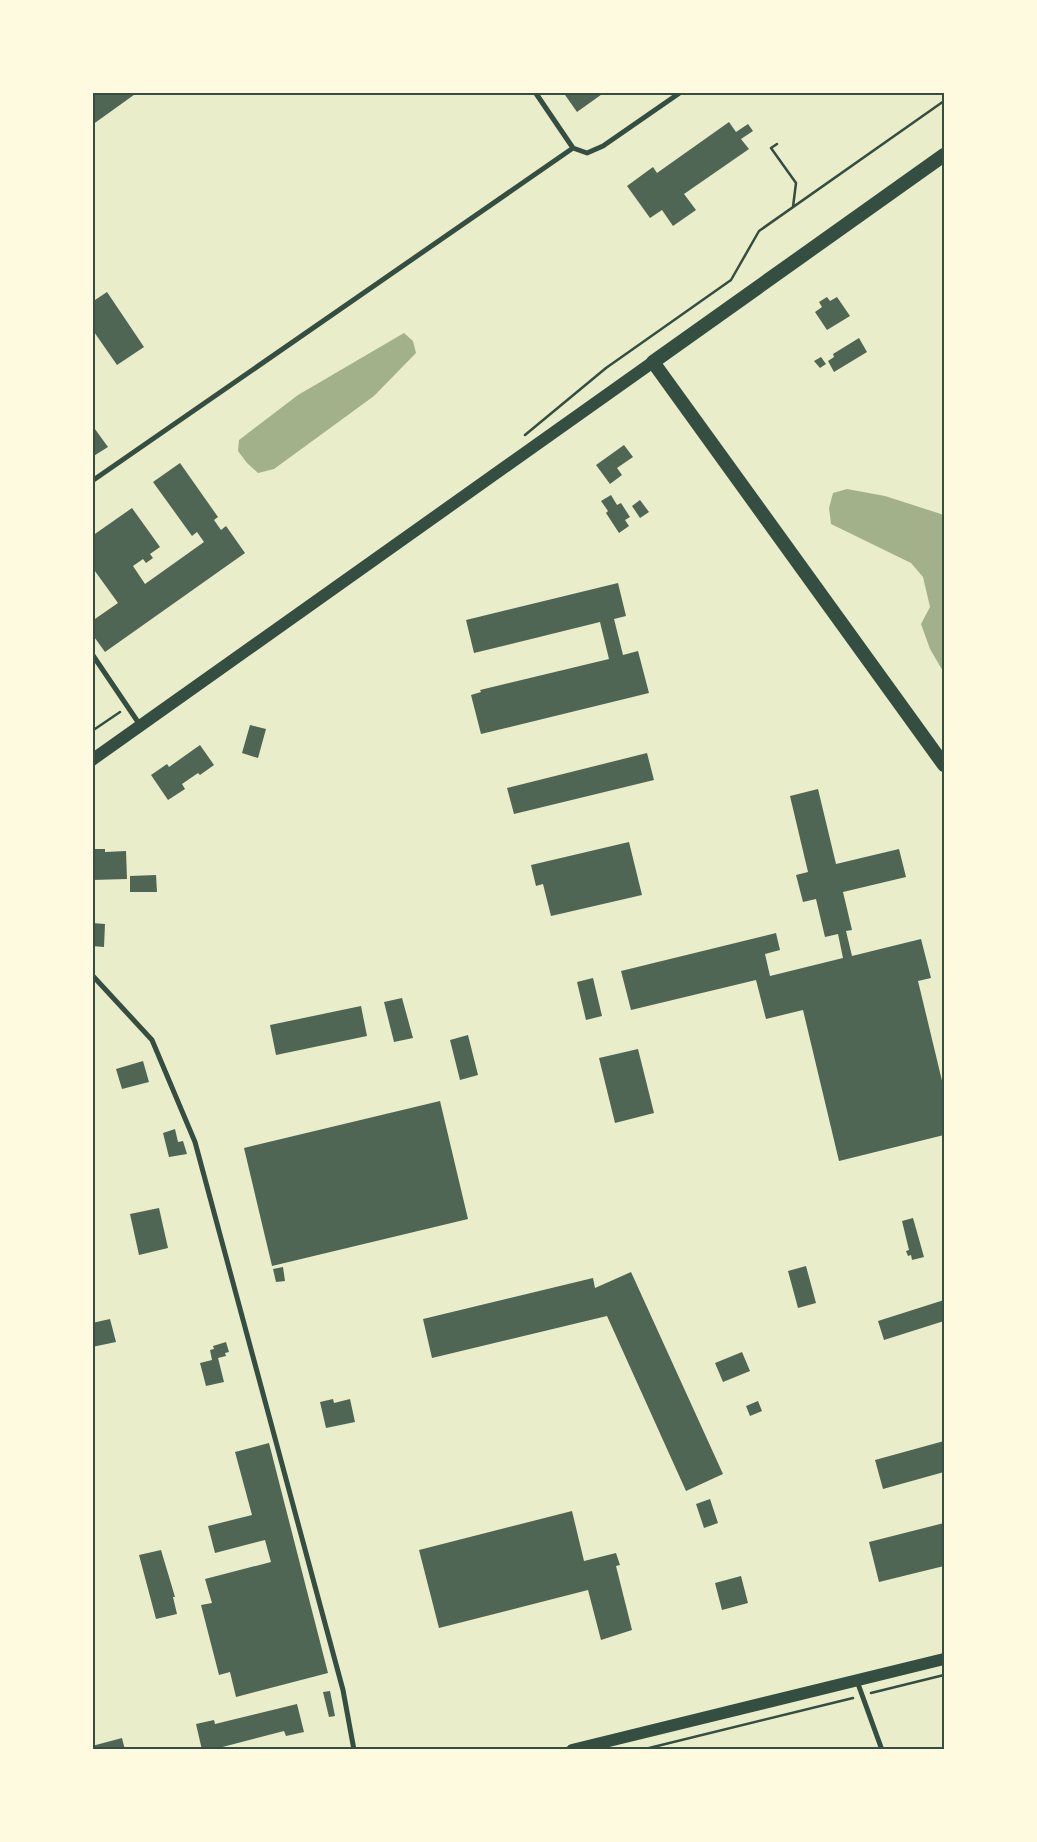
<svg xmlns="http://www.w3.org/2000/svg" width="1037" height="1842" font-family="'Alegreya Sans',sans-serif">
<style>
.water{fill:#a3b18a}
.building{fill:#4f6655}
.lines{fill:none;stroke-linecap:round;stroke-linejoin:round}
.path{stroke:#344e41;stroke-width:2.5}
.minor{stroke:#344e41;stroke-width:5}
.primary{stroke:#344e41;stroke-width:12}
.trunk{stroke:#344e41;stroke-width:14}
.neatline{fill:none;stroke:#344e41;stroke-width:2}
</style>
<rect width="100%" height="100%" fill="#e9edc9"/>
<path class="water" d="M 404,333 L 413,341 L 416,353 L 374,396 L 274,469 L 258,473 L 247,463 L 238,451 L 239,440 L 298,395 Z
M 847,489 L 885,496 L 944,515 L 944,673 L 930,649 L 921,624 L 930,607 L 923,577 L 911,563 L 831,524 L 829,508 L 833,493 Z"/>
<path class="building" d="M 92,92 L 138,92 L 92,125 Z
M 563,92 L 605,92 L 577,112 Z
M 729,122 L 736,132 L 748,124 L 753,131 L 741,139 L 749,149 L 684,194 L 696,210 L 673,226 L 662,210 L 650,218 L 627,186 L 653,167 L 657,173 Z
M 107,292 L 144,347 L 117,365 L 92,329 L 92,302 Z
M 827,297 L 830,301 L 837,297 L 850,316 L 827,330 L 815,312 L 822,307 L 819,302 Z
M 859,338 L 867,352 L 834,372 L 828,361 L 834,357 L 833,354 Z
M 821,357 L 826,364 L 820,368 L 814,361 Z
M 92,425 L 108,447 L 92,457 Z
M 624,445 L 633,457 L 617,468 L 622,475 L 610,484 L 596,465 Z
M 180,463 L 218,517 L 214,520 L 221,530 L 226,526 L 245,553 L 105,652 L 92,634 L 92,621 L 118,603 L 92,567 L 92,536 L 132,508 L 160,547 L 150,554 L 153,558 L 146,563 L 143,559 L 133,566 L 145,584 L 204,542 L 197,532 L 192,536 L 153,482 Z
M 611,495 L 617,505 L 621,503 L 630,517 L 625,520 L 629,526 L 619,533 L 606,513 L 608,511 L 601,501 Z
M 640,500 L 649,512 L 640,518 L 632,506 Z
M 618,583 L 626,616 L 614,619 L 623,655 L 638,651 L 649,693 L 481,734 L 471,695 L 481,692 L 480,690 L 609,659 L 600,622 L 474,653 L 466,620 Z
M 250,725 L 266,729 L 258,758 L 242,753 Z
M 200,745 L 214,765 L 200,775 L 198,773 L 182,784 L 185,789 L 168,800 L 151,775 L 167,764 L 169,767 Z
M 647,753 L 654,780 L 514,814 L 507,788 Z
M 818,789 L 836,864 L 899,849 L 906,877 L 843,892 L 852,930 L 846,931 L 852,956 L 921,939 L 931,978 L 918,981 L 944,1089 L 944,1135 L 839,1161 L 803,1010 L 766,1019 L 756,980 L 631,1010 L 621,971 L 776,933 L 780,950 L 765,954 L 770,976 L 843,958 L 838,934 L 825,937 L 816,899 L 803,902 L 796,875 L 808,872 L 790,796 Z
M 629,842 L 642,895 L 551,916 L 543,884 L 536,886 L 531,865 Z
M 92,849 L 105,849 L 105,852 L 126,851 L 127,879 L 92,880 Z
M 156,875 L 157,892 L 130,892 L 130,876 Z
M 92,923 L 105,924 L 104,947 L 92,946 Z
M 593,978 L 602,1016 L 586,1020 L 577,982 Z
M 402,998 L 413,1038 L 394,1042 L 384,1002 Z
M 361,1006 L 367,1036 L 276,1055 L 270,1025 Z
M 468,1035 L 478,1075 L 460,1080 L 450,1040 Z
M 638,1049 L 654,1113 L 615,1123 L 599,1058 Z
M 143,1061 L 149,1082 L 122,1089 L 116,1069 Z
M 440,1101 L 468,1219 L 272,1266 L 244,1148 Z
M 175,1129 L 178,1142 L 183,1141 L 187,1154 L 169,1157 L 163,1133 Z
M 159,1208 L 168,1248 L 139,1255 L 130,1214 Z
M 913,1218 L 924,1257 L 912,1260 L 911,1255 L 908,1256 L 906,1251 L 909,1250 L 902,1221 Z
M 806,1266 L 816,1303 L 798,1308 L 788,1271 Z
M 283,1267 L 285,1281 L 276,1282 L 273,1269 Z
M 631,1272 L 723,1474 L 686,1491 L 607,1316 L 432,1358 L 423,1319 L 593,1278 L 595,1288 Z
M 944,1300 L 944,1321 L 884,1340 L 878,1321 Z
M 110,1319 L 116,1342 L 92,1347 L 92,1323 Z
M 226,1342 L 229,1352 L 225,1353 L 226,1356 L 218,1358 L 224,1382 L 206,1386 L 200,1363 L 212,1360 L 210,1350 L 214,1349 L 213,1346 Z
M 742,1352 L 750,1371 L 723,1382 L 715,1363 Z
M 333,1399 L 334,1403 L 350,1399 L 355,1422 L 326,1428 L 320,1402 Z
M 758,1401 L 762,1411 L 750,1416 L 746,1406 Z
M 944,1441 L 944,1472 L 883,1489 L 875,1460 Z
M 269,1443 L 328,1673 L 236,1697 L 230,1672 L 219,1675 L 201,1605 L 212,1603 L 205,1579 L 271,1562 L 265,1540 L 215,1553 L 208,1526 L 252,1515 L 235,1452 Z
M 710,1499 L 718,1523 L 704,1528 L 696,1504 Z
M 572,1511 L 584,1561 L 616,1553 L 620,1565 L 616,1566 L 632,1630 L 601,1640 L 588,1590 L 439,1628 L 419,1550 Z
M 944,1523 L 944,1566 L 879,1582 L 869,1542 Z
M 161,1550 L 175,1597 L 173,1597 L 177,1614 L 156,1619 L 139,1555 Z
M 741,1576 L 748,1603 L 722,1610 L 715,1583 Z
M 330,1691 L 335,1716 L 329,1717 L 323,1692 Z
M 297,1704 L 304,1732 L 286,1736 L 284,1731 L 211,1750 L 202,1750 L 196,1724 L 214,1720 L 215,1724 Z
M 122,1738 L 125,1750 L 92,1750 L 92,1746 Z"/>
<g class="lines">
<path class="path" d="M 777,144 L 771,148 L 796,183 L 793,207
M 525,435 L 606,368 L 731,280 L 759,231 L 944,101
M 92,731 L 120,712
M 871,1693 L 944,1675
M 641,1750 L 853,1698"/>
<path class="minor" d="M 535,92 L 573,148 L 587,153 L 603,146 L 681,92
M 92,481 L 573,148
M 92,654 L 140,725
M 92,975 L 152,1040 L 195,1142 L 343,1690 L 354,1750
M 857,1681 L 882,1750"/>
<path class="primary" d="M 92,760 L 653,362
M 572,1750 L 944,1659"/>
<path class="trunk" d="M 944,155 L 653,362 L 944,765"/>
</g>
<rect width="1037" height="1842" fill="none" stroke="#fefae0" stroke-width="188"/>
<rect x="94" y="94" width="849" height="1654" class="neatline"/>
</svg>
